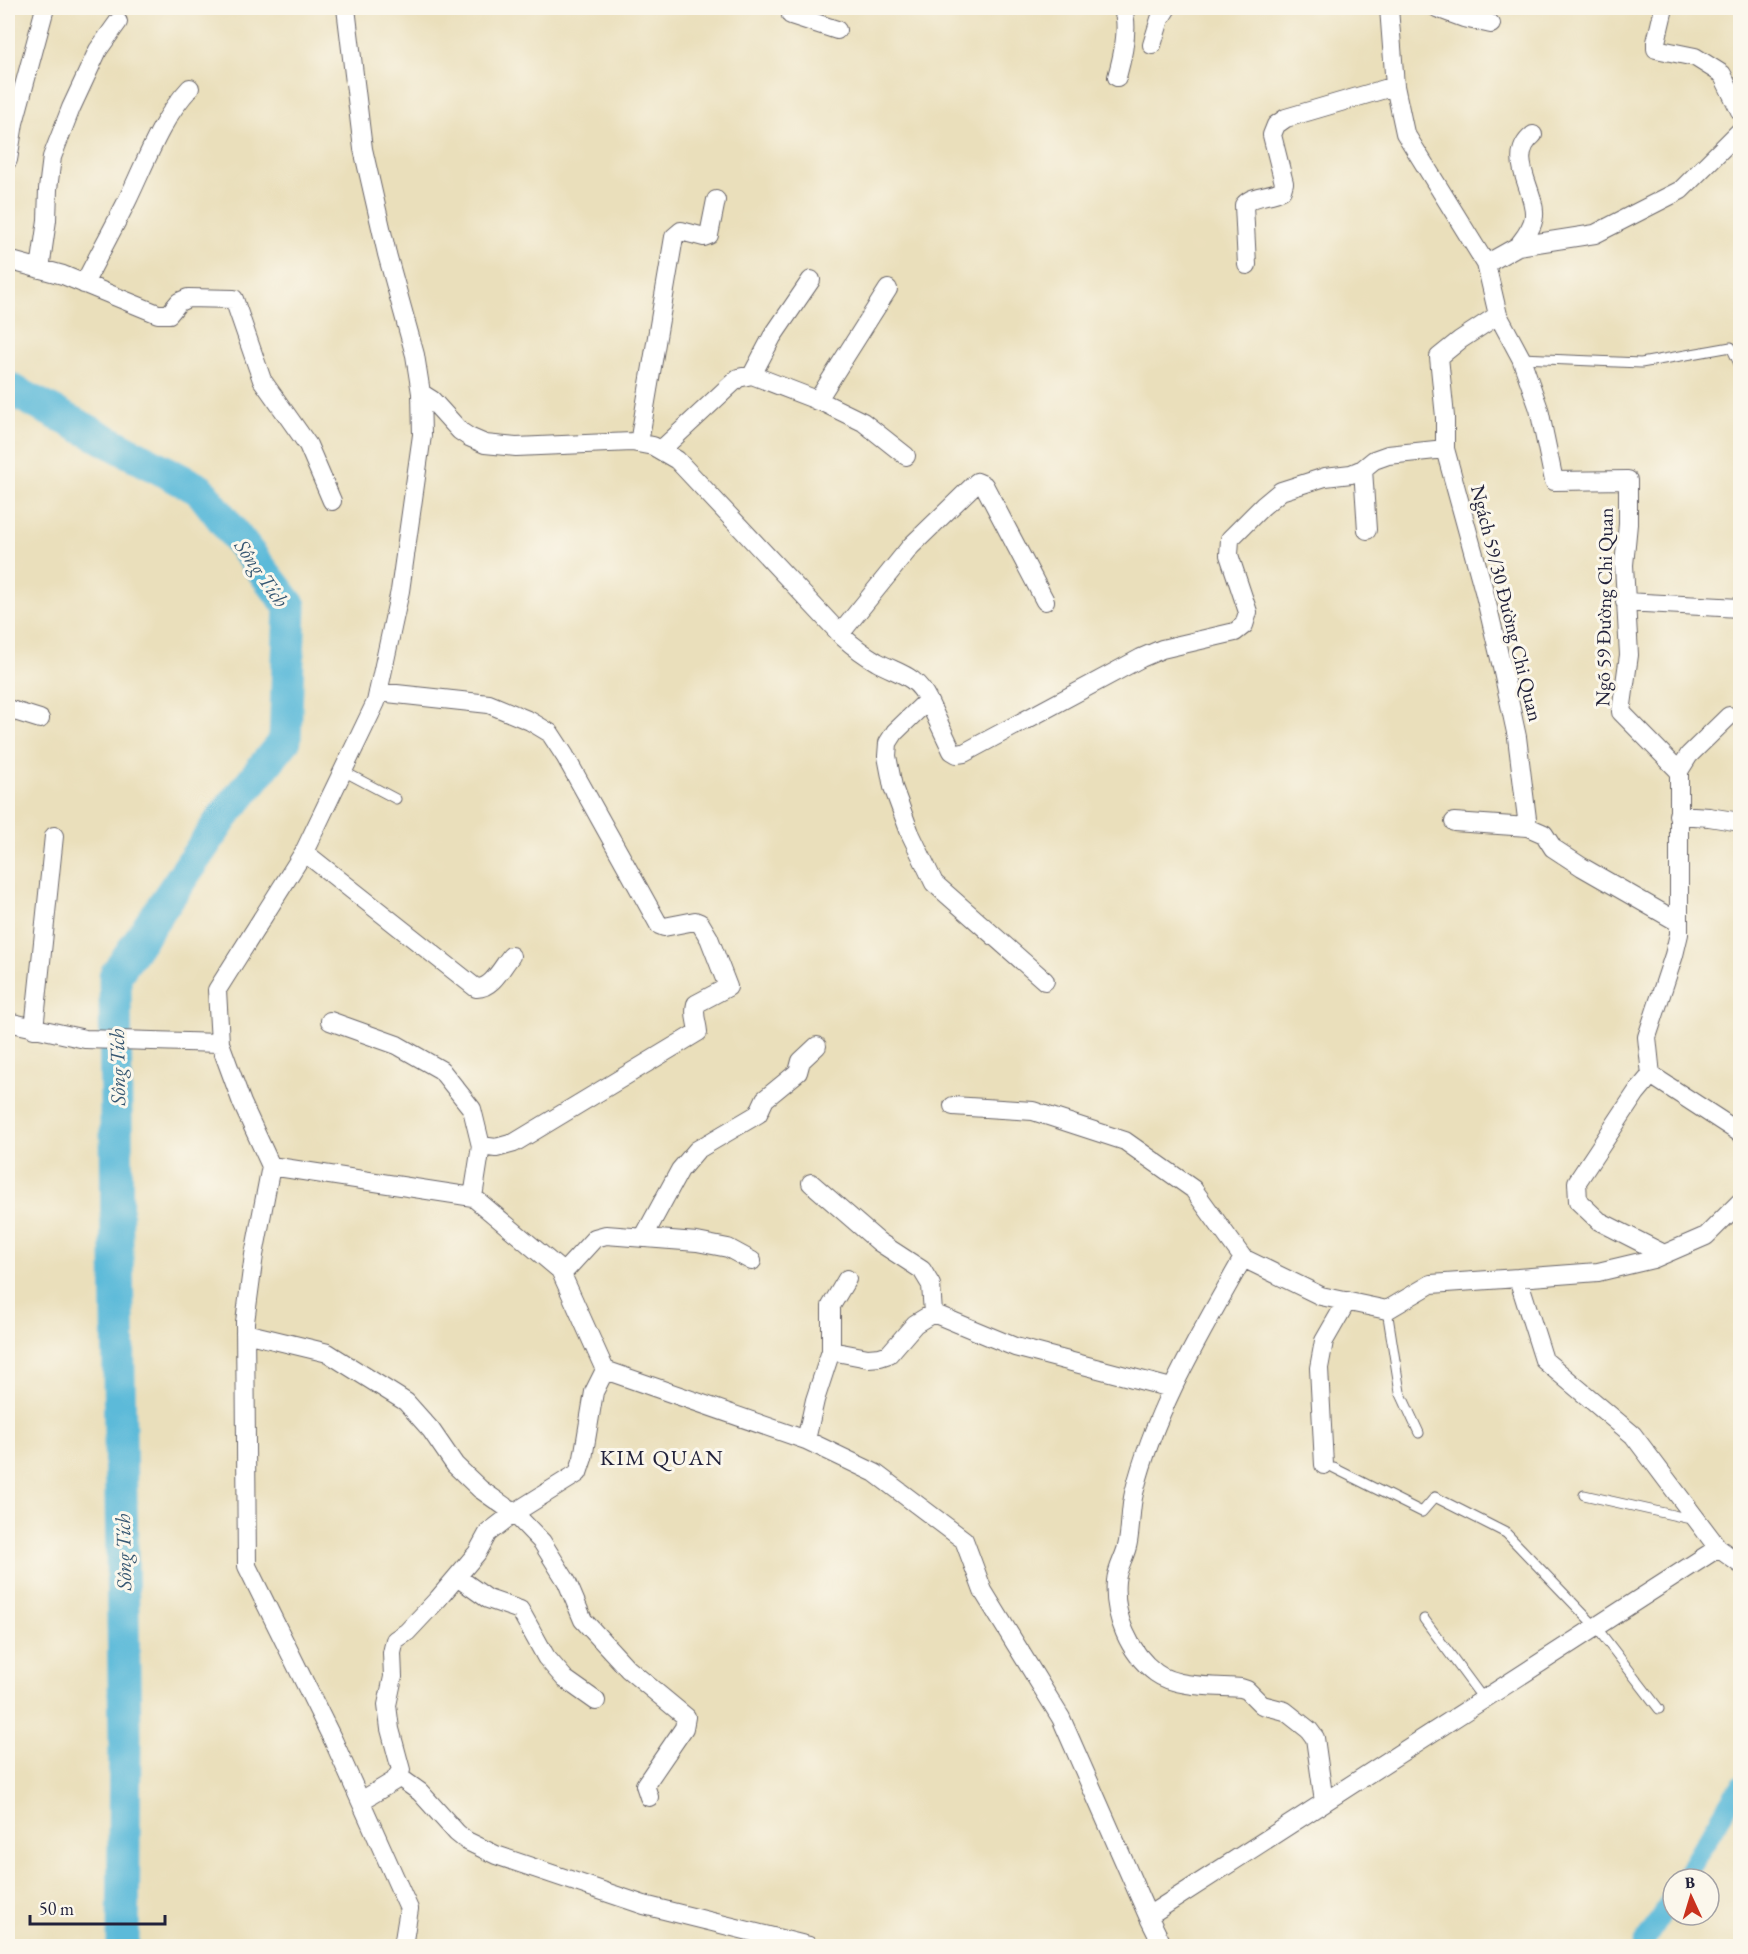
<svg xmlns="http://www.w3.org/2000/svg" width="1748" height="1954" font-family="'EB Garamond',serif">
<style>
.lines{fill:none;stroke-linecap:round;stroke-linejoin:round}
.canal{stroke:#5bbad9;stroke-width:20}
.river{stroke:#5bbad9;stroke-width:33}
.lane-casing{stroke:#686468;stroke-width:11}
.street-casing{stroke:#686468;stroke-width:20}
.lane{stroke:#fff;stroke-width:9}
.street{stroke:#fff;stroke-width:18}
.labels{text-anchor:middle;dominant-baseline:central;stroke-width:6;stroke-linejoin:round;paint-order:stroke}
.street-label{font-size:20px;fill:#22223b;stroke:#fbf7ec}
.water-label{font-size:21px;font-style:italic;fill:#365772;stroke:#fbf7ec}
.quarter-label{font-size:22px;letter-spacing:1.5px;fill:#22223b;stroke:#fbf7ec}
</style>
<rect width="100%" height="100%" fill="#fbf7ec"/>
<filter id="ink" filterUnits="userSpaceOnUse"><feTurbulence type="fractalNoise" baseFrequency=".0167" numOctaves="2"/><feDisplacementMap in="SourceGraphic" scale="12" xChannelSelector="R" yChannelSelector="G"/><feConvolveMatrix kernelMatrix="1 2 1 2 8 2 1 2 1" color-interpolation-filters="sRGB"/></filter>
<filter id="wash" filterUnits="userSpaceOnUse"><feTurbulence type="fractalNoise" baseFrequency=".008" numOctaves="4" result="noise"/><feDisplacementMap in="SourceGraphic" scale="24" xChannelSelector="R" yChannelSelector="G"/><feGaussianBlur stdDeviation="1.35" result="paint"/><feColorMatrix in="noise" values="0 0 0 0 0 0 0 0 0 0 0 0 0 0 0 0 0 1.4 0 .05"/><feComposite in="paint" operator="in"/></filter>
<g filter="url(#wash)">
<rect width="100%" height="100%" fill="#eadfbb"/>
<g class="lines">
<path class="canal" d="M 1683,1879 L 1740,1785
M 1642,1946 L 1673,1896"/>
<path class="river" d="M 8,388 L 200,490 L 290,606 L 285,740 L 223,817 L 115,976 L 117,1256 L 125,1737 L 123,1946"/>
</g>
</g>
<g filter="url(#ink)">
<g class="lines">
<g class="lane-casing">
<path id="lane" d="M 1521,358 L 1641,363 L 1731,347 L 1740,366
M 343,771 L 396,799
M 1387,1310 L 1400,1392 L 1419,1433
M 1334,1468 L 1422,1512 L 1435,1497 L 1506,1533 L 1596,1627 L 1659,1709
M 1584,1495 L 1695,1520
M 1424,1619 L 1484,1700"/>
</g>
<g class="street-casing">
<path id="street" d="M 346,8 L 363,149 L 387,254 L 415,355 L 421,393 L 422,435 L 400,591 L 376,702 L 304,852 L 217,990 L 220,1043 L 242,1103 L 271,1166 L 254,1255 L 245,1322 L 247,1566 L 334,1742 L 409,1909 L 403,1946
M 791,8 L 791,15 L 837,30
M 1389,8 L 1395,86 L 1405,133 L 1486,264 L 1498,315 L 1521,358 L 1539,409 L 1554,481 L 1628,480 L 1628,524 L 1624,565 L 1629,655 L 1621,712 L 1679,771 L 1679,934 L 1674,955 L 1647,1037 L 1651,1075
M 1437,8 L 1464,18 L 1491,24
M 1664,8 L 1656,42 L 1656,49 L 1695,57 L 1722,74 L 1740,111
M 1152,45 L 1160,19 L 1167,8
M 1117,77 C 1122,59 1130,25 1122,8
M 8,160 L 14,123 L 45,8
M 1518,246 C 1524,238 1533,228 1534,216 C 1536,190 1505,157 1533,135
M 8,260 L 63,275 L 158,314 L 169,314 L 179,302 L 188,298 L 234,299 L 262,380 L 308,445 L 332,501
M 1486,264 L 1518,246 L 1595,234 L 1681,190 L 1740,131
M 1247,265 L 1244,205 C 1253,194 1270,197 1282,190 L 1284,183 L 1272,135 L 1276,125 L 1286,118 L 1395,86
M 40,269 L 47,220 L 48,189 L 52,157 L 71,108 L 98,50 L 118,22
M 84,284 C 98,256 113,229 127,201 C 146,162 160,120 190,88
M 1498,315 L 1460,340 L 1439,357 L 1445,417 L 1445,449 L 1484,591 L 1501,663 L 1517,737 L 1528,827
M 752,375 L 772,337 L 811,280
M 421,393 L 432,400 L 460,431 L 469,437 L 485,444 L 516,447 L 632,442 L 653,446 L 677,460 L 843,637 C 853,646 865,655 877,662 C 899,674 916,675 928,700 L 895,732 L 888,743 L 887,756 L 893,787 L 910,833 L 934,883 L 1045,981
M 817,401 L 888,289
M 639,443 L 674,237 L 681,231 L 704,237 L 709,235 L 716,200
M 662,449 L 738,378 L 752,375 L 822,402 L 863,422 L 906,456
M 1363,469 L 1367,530
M 1625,602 L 1740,608
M 840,634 L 911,546 L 977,482 L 984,485 L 1045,601
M 378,692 L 489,704 L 530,721 L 550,733 L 565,756 L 659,925 L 664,927 L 695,921 L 700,923 L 709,938 L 728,987 L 696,1004 C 693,1015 697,1021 698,1032 L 514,1143 L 496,1148 L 481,1146
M 928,700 L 952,751 L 957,754 L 964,753 L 1141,658 L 1162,649 L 1235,632 L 1244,625 L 1248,612 L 1229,555 L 1230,539 L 1263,506 L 1281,491 L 1325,477 L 1351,474 L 1363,469 L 1374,460 L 1388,455 L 1445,449
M 8,709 L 40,719
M 1679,771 L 1689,755 L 1729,716
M 1678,815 L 1709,817 L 1740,822
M 1454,822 L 1528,827 L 1544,834 L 1553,848 L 1582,867 L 1678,922
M 304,852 L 476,988 C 492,989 502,967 511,956
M 330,1021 L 397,1045 L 441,1070 L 472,1109 L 481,1146 L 473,1197
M 8,1022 L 85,1039 L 220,1043
M 34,1029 L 54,836
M 1651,1075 L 1636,1093 L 1577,1182 L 1578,1201 L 1599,1221 L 1664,1254
M 1651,1075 L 1740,1133
M 953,1106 L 1033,1111 L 1125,1141 L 1193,1189 L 1243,1258 L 1321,1296 L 1387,1310 L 1431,1284 L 1518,1278 L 1544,1360 L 1633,1435 L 1718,1548 L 1740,1564
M 271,1166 L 473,1197 L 560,1270 L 605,1370 L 806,1440 L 875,1473 L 964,1540 L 983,1591 L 1061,1718 L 1148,1916 L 1163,1946
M 811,1183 L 879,1242 L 922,1270 L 931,1285 L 933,1313
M 643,1238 L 680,1170 L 697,1150 L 758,1114 L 765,1099 L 798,1072 L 801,1061 L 817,1046
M 1243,1258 C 1201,1333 1155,1408 1134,1493 C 1130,1509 1131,1526 1128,1542 C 1126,1556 1117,1567 1116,1581 C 1113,1615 1129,1653 1156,1673 C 1176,1688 1217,1686 1241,1688 L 1247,1690 L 1262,1705 L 1285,1711 L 1309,1730 L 1315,1738 L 1324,1802
M 562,1274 L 595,1238 L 606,1235 L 697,1242 L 728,1248 L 752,1261
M 1518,1278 L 1598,1272 L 1653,1259 L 1706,1236 L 1740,1202
M 245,1333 L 328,1353 L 406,1402 L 431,1430 L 455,1465 L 480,1489 L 514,1513 L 542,1542 L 567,1582 L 583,1620 L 628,1669 L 686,1717 L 684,1728 L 645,1785 L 649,1797
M 831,1351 L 831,1306 L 847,1279
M 806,1440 L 815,1400 L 831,1351 L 868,1358 L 880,1357 L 889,1354 L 915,1324 L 933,1313 L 1015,1347 L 1171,1388
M 1324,1465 L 1319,1368 L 1324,1341 L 1347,1301
M 457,1577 L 488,1599 L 520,1610 L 546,1657 L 565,1679 L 596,1701
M 399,1777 L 420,1792 L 457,1833 L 467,1841 L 496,1855 L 644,1905 L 809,1946
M 361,1801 L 394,1781 L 401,1770 L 390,1729 L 387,1705 L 393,1677 L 392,1653 L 395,1640 L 407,1632 L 438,1599 L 477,1553 L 488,1533 L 514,1513 L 578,1473 L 583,1458 L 594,1392 L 605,1370
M 1148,1916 L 1718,1548"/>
</g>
<use href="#lane" class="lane"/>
<use href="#street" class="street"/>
</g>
</g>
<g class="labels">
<g class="street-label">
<text transform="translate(1507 603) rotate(76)">Ngách 59/30 Đường Chi Quan</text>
<text transform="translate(1604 607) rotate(-89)">Ngõ 59 Đường Chi Quan</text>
</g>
<g class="water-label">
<text transform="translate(262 573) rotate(55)">Sông Tích</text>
<text transform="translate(117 1067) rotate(-91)">Sông Tích</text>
<text transform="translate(123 1552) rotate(-91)">Sông Tích</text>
</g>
<g class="quarter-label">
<text x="662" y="1457">KIM QUAN</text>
</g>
</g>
<rect width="1748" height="1954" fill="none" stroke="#fbf7ec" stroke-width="30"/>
<g transform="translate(1691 1897) rotate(356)"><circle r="28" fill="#fbf7ec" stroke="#a4a2a5" stroke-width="1.5"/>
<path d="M0-4.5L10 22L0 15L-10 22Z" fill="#c8321e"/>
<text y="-9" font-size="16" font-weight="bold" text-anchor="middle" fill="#22223b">B</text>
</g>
<path d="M30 1915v9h135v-9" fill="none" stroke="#22223b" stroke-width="3"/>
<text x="39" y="1915" font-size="18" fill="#22223b" stroke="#fbf7ec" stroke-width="4.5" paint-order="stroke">50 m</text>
</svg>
